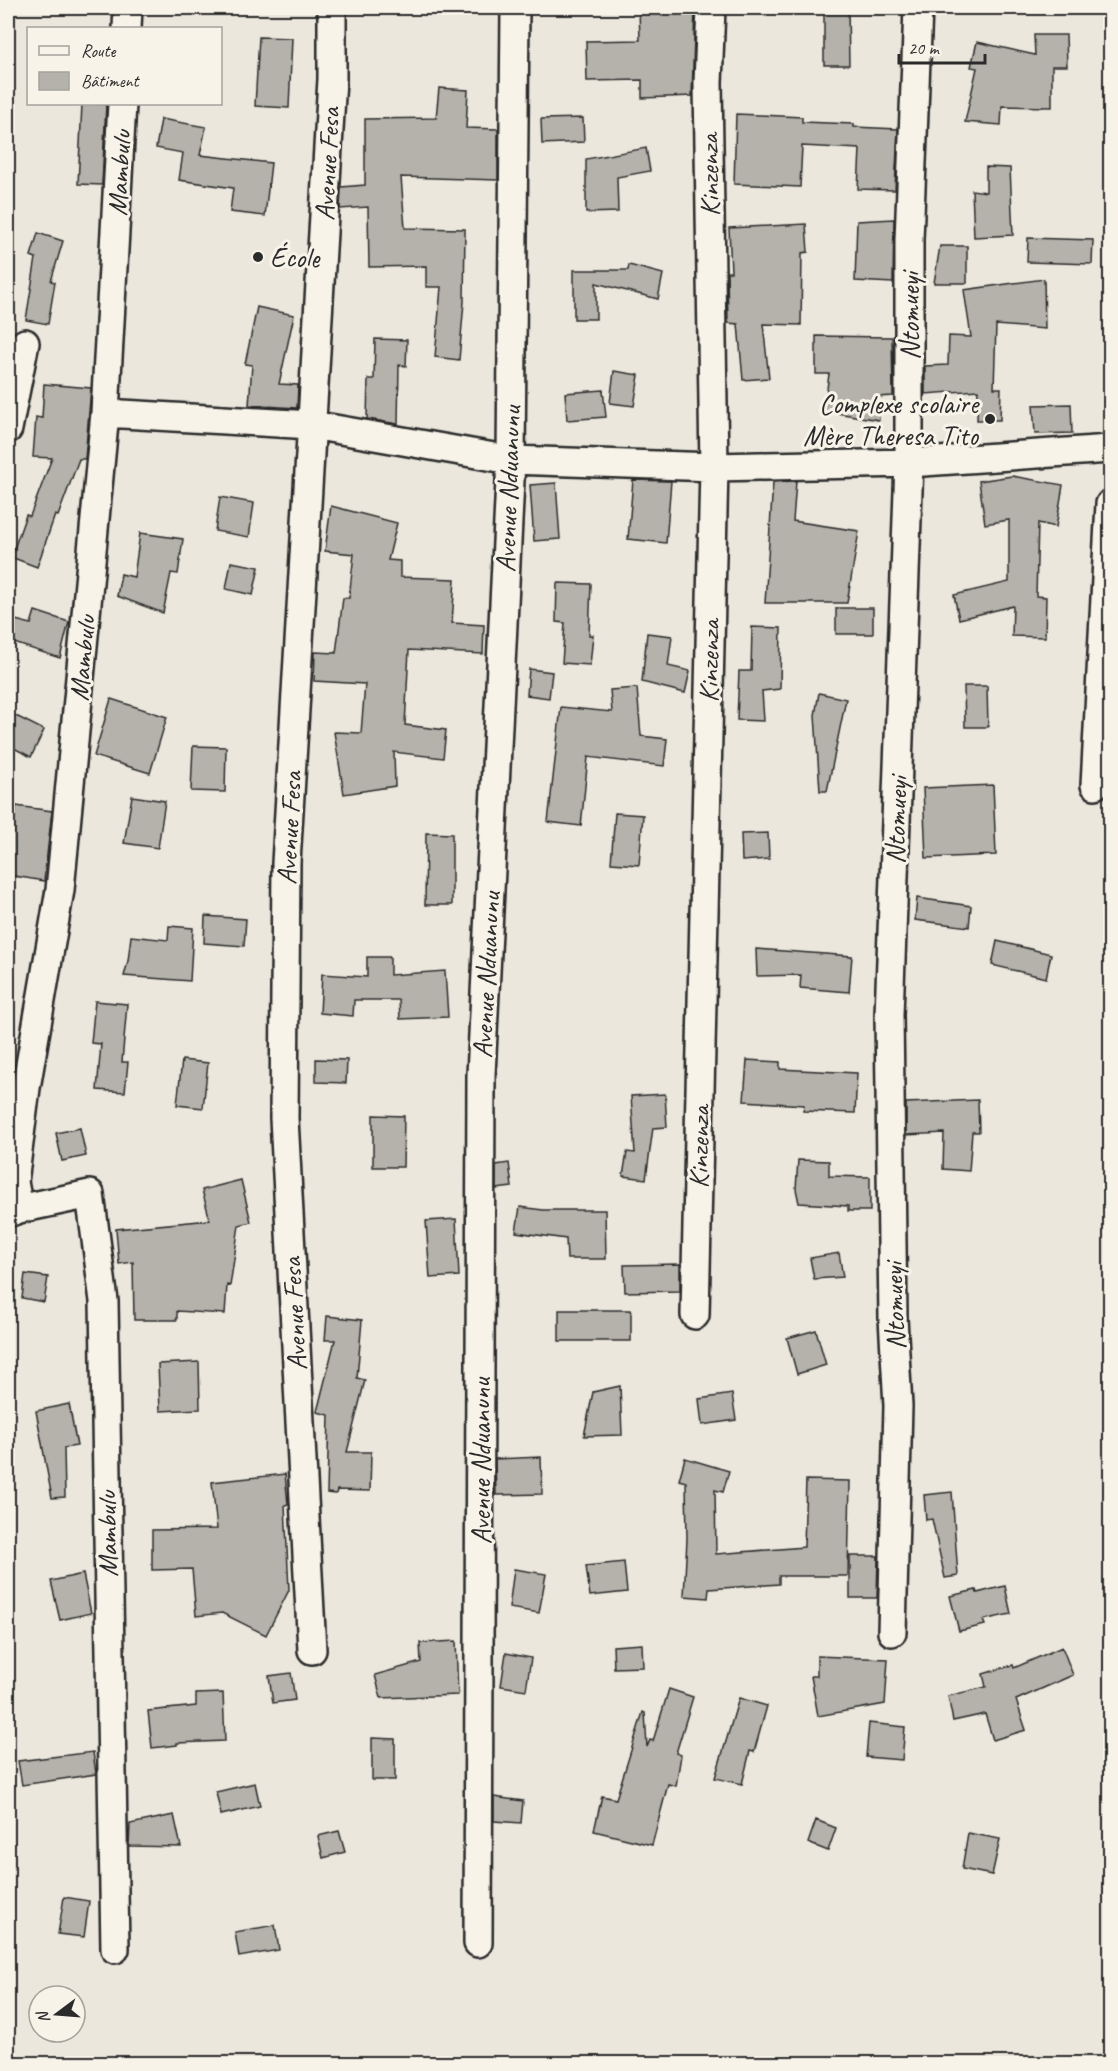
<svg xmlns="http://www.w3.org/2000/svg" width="1118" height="2071" font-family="Caveat,sans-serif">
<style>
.building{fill:#b5b2ab;stroke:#2b2b2b;stroke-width:1.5}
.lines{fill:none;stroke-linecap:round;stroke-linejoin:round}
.minor-casing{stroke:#2b2b2b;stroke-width:32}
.minor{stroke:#f7f3e8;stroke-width:27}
.poi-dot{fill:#2b2b2b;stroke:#f7f3e8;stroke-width:2}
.labels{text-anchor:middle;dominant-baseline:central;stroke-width:6;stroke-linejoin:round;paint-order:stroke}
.street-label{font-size:28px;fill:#2b2b2b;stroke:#f7f3e8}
.poi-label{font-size:28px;fill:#2b2b2b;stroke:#f7f3e8;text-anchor:start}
</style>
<rect width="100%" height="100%" fill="#ebe7dd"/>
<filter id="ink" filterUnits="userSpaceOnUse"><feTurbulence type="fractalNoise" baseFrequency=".0167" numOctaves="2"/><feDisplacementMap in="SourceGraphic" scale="12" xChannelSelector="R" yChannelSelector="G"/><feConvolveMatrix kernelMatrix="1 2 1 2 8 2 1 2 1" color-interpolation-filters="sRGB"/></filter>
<g filter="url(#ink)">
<path class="building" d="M 639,8 L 695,8 L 692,96 L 642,98 L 642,80 L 587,81 L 586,41 L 640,40 Z
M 824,8 L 848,8 L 849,65 L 824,65 Z
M 1034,35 L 1066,35 L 1067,66 L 1052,66 L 1052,107 L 1002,106 L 1001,125 L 965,122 L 977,68 L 971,67 L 977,42 L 1035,55 Z
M 259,37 L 292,38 L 289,108 L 255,106 Z
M 439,88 L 468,90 L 466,128 L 498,129 L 498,180 L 401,177 L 405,228 L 465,229 L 464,302 L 459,360 L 435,357 L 441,287 L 426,287 L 426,266 L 369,267 L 368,207 L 340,209 L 341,187 L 365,185 L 365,119 L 436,118 Z
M 82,104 L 106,104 L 102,185 L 78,184 Z
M 736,114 L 802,117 L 802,122 L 854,124 L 854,127 L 898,129 L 895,190 L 858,189 L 860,149 L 802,146 L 800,187 L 734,184 Z
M 583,118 L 584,142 L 542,144 L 541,119 Z
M 161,119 L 206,127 L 200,155 L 271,163 L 265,216 L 230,212 L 233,188 L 179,180 L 183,153 L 156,148 Z
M 646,148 L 650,171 L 617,177 L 618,212 L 586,213 L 586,159 Z
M 986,167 L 1010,168 L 1013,235 L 974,237 L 972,190 L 986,192 Z
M 894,219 L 893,283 L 855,281 L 857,221 Z
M 806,224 L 808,252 L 802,253 L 801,325 L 763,324 L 769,378 L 743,380 L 738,324 L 728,323 L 727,272 L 731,272 L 729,228 Z
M 38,233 L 63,241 L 51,281 L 55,282 L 48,324 L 26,320 L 36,258 L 31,256 Z
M 1028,238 L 1093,240 L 1092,264 L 1027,262 Z
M 940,246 L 967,246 L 967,283 L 934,283 Z
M 629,265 L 663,274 L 658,299 L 596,283 L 596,319 L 574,319 L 574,270 L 628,270 Z
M 1044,279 L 1045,329 L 996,325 L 994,388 L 1001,388 L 1000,420 L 977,420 L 978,390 L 925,394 L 925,366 L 948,365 L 949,336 L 971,337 L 964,290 Z
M 257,307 L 294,315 L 279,384 L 298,385 L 297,408 L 249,405 L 252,365 L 245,364 Z
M 816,336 L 892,337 L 893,396 L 877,397 L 879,420 L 824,411 L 829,374 L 816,374 Z
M 375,339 L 407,340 L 406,366 L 399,365 L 398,424 L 367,419 L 368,379 L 374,379 Z
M 614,371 L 639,375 L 634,406 L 610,403 Z
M 44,384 L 91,388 L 85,459 L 79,459 L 58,516 L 55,515 L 37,567 L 11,557 L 26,515 L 30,516 L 52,458 L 33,457 L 36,417 L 42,418 Z
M 603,390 L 606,417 L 567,420 L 565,393 Z
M 1071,404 L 1072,433 L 1035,434 L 1033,405 Z
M 1012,476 L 1063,485 L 1056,527 L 1038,523 L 1036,596 L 1046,597 L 1045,637 L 1012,636 L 1013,606 L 959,619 L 954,595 L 1009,582 L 1009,520 L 985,524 L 979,481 Z
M 633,480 L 671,481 L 666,543 L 628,539 Z
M 796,481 L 793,521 L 859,531 L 847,603 L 765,603 L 773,482 Z
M 556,483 L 560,539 L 534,541 L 530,485 Z
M 220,497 L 254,503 L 249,537 L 215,531 Z
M 331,506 L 397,523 L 388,560 L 400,561 L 400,577 L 455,579 L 452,623 L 484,625 L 483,654 L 409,650 L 405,725 L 446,730 L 443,758 L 394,752 L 395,786 L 344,794 L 334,732 L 361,733 L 365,684 L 314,681 L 315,652 L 336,653 L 343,598 L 349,598 L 354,554 L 325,551 Z
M 140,533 L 183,539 L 178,574 L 171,573 L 163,613 L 117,596 L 121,574 L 134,577 Z
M 231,562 L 259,567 L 253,595 L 226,589 Z
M 557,583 L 591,584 L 589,635 L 593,635 L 590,665 L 562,663 L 565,623 L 556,622 Z
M 836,608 L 873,608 L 873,634 L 836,634 Z
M 35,611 L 69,622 L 60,658 L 8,641 L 8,618 L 31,624 Z
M 752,627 L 781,628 L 780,689 L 762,691 L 764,721 L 737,720 L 739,671 L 751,671 Z
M 647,633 L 672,636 L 668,666 L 690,671 L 685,693 L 642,682 Z
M 529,669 L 552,672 L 549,698 L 527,695 Z
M 964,686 L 987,686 L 988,727 L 965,727 Z
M 637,688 L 641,736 L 667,739 L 664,766 L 588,757 L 581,826 L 548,822 L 561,707 L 612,712 L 610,690 Z
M 819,693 L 846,699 L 827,791 L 820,791 L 815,715 Z
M 111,699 L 167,717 L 150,773 L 94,756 Z
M 8,712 L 44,730 L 31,757 L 8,745 Z
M 193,746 L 226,747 L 225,792 L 191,791 Z
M 993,785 L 996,855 L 926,858 L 923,788 Z
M 132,796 L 165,801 L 158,848 L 124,843 Z
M 16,806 L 52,811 L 44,881 L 8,875 L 8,818 L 14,822 Z
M 615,813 L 643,815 L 639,865 L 611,863 Z
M 426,833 L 452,834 L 452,905 L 425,905 Z
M 768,833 L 769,859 L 742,861 L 741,834 Z
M 917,898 L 971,906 L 969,927 L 915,920 Z
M 205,916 L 246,919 L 244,946 L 204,943 Z
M 169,926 L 193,928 L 190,981 L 124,976 L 128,961 L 131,936 L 168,940 Z
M 997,941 L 1051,954 L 1046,978 L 992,965 Z
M 756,949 L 852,956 L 849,992 L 800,988 L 801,975 L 757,976 Z
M 367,957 L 390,957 L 390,975 L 445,971 L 448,1017 L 400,1019 L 399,1000 L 354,1000 L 353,1016 L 320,1013 L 322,974 L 367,977 Z
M 95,1001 L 127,1004 L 122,1062 L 128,1062 L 125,1092 L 97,1090 L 101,1044 L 91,1043 Z
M 316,1059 L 347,1060 L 346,1083 L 316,1082 Z
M 182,1060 L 208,1063 L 203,1108 L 177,1105 Z
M 747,1060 L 780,1062 L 780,1069 L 857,1073 L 855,1113 L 803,1111 L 804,1105 L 744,1101 Z
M 665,1094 L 667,1127 L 653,1128 L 646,1179 L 623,1176 L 627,1152 L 635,1153 L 631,1096 Z
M 978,1100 L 979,1132 L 972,1132 L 969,1171 L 943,1169 L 944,1133 L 906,1135 L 906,1103 Z
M 373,1115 L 404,1116 L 403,1167 L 373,1167 Z
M 80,1128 L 86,1156 L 62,1161 L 56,1133 Z
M 798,1160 L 829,1161 L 829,1176 L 870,1177 L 870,1211 L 848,1211 L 848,1206 L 799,1203 L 796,1189 Z
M 509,1163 L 512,1187 L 496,1189 L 496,1165 Z
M 241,1180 L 251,1222 L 239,1225 L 230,1286 L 227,1285 L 225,1314 L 177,1311 L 177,1320 L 134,1320 L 133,1262 L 119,1264 L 116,1229 L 210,1220 L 202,1190 Z
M 520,1207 L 543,1210 L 605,1210 L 606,1259 L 567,1259 L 566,1239 L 516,1232 Z
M 456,1219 L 459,1276 L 430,1278 L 426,1221 Z
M 839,1253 L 843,1277 L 814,1279 L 810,1258 Z
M 680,1264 L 680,1291 L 625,1292 L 624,1265 Z
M 25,1274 L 48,1277 L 44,1302 L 22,1298 Z
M 559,1310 L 631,1310 L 631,1341 L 559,1341 Z
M 327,1316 L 362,1320 L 357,1378 L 365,1380 L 347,1452 L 371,1452 L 370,1491 L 337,1490 L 336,1494 L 327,1493 L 329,1415 L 317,1412 L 335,1340 L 325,1340 Z
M 816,1330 L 826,1365 L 797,1374 L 787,1338 Z
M 199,1362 L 200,1409 L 160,1411 L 158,1364 Z
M 620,1386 L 622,1435 L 584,1436 L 593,1392 Z
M 732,1394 L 736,1420 L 702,1425 L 699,1399 Z
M 69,1404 L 77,1446 L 64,1448 L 65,1497 L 52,1498 L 36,1411 Z
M 541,1457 L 542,1494 L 496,1495 L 495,1459 Z
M 685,1458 L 729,1471 L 723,1492 L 715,1490 L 716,1554 L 804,1547 L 806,1480 L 850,1481 L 848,1576 L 779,1576 L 779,1584 L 709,1589 L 708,1598 L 684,1596 L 687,1539 L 686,1482 L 679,1480 Z
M 285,1474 L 288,1504 L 285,1505 L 289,1590 L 266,1635 L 222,1613 L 196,1616 L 192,1569 L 152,1570 L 152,1530 L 217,1529 L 212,1482 Z
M 952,1492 L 958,1576 L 945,1578 L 932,1519 L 926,1520 L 924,1495 Z
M 850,1556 L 878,1556 L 877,1598 L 850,1598 Z
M 624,1562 L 627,1592 L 590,1596 L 586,1566 Z
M 514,1569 L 546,1574 L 539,1613 L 509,1608 Z
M 83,1574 L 91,1613 L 60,1620 L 51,1581 Z
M 1005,1586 L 1011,1614 L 983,1620 L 985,1625 L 959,1631 L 950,1596 L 976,1590 L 977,1593 Z
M 456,1641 L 458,1695 L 381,1698 L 375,1675 L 421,1662 L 420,1643 Z
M 642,1644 L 643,1667 L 614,1668 L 613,1646 Z
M 1062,1647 L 1073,1675 L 1016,1700 L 1026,1730 L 993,1740 L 985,1714 L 953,1721 L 948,1696 L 986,1687 L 983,1674 L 1013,1665 L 1014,1668 Z
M 506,1653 L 531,1658 L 526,1690 L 501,1686 Z
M 817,1656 L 888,1659 L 885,1704 L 818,1716 L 811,1676 L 817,1676 Z
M 291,1673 L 295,1700 L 273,1703 L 269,1676 Z
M 669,1689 L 693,1697 L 676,1753 L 681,1755 L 676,1786 L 668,1784 L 652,1845 L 594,1831 L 602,1796 L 616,1799 L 643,1712 L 645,1713 L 647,1747 L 650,1740 L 653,1741 Z
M 223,1693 L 225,1741 L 177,1743 L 177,1745 L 152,1748 L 148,1711 L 196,1706 L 196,1694 Z
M 739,1698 L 767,1706 L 754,1752 L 750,1751 L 742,1784 L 715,1778 Z
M 869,1723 L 905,1727 L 902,1760 L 866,1757 Z
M 372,1738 L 395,1739 L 395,1780 L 372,1780 Z
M 93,1752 L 96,1774 L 22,1785 L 18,1761 Z
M 255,1783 L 260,1806 L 221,1815 L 216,1792 Z
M 494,1797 L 523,1801 L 521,1823 L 494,1821 Z
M 174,1815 L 181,1847 L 129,1846 L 130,1824 Z
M 816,1820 L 836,1828 L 828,1851 L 808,1843 Z
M 339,1831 L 345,1852 L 323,1858 L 318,1836 Z
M 968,1833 L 1000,1839 L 992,1875 L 962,1869 Z
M 64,1897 L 89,1901 L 84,1937 L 58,1934 Z
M 275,1925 L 279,1950 L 239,1957 L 235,1932 Z"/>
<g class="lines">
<g class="minor-casing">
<path id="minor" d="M 127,28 L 128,8
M 105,413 L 312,425 L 511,460 L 714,467 L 909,463 L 1110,449
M 8,429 L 25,343
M 1095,785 L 1110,504
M 19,1209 L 90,1194 L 104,1301 L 115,1949
M 8,1213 L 19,1209 L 14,1182 L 26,1088 L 60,890 L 105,413 L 122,104
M 695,1315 L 714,467 L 708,83 L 711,8
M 892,1632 L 898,1406 L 893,1318 L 889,1015 L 909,463 L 909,240 L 918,8
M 312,1650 L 284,1118 L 286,863 L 332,79 L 332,8
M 478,1943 L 481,1075 L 511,460 L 515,8"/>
</g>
<use href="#minor" class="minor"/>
</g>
</g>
<g class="poi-dot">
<circle cx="258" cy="257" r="6"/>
<circle cx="990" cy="419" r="6"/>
</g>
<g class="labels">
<g class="street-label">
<text transform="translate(327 164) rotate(-87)">Avenue Fesa</text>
<text transform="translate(119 173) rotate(-87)">Mambulu</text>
<text transform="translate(709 175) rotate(-91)">Kinzenza</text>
<text transform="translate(909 316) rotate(-90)">Ntomueyi</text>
<text transform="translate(508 489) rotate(-88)">Avenue Nduanunu</text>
<text transform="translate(82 658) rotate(-85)">Mambulu</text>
<text transform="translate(709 661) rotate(-89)">Kinzenza</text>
<text transform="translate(896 820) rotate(-88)">Ntomueyi</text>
<text transform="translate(289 828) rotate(-87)">Avenue Fesa</text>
<text transform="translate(486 975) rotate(-87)">Avenue Nduanunu</text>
<text transform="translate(699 1147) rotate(-89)">Kinzenza</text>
<text transform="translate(894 1306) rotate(-92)">Ntomueyi</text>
<text transform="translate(294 1314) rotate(-93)">Avenue Fesa</text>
<text transform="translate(480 1461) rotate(-90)">Avenue Nduanunu</text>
<text transform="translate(107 1534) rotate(-91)">Mambulu</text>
</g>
<g class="poi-label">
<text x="270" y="257">École</text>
<text x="978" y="403" text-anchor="end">Complexe scolaire<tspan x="978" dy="32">Mère Theresa Tito</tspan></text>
</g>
</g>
<rect width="1118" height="2071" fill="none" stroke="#f7f3e8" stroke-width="30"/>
<rect x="15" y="15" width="1088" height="2041" fill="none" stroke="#2b2b2b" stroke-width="2" filter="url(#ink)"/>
<rect x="27" y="27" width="195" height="78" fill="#f7f3e8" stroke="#a5a39c" stroke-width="1.5"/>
<rect x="39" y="46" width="30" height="9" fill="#f7f3e8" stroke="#a5a39c" stroke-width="1.5"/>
<text x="81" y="57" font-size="18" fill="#2b2b2b">Route</text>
<rect x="39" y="72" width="30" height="18" fill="#b5b2ab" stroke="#a5a39c" stroke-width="1.5"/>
<text x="81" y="87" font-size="18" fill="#2b2b2b">Bâtiment</text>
<g transform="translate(57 2014) rotate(254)"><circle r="28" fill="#f7f3e8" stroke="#a5a39c" stroke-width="1.5"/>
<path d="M0-4.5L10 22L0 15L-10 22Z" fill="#2b2b2b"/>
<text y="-9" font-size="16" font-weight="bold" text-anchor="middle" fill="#2b2b2b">N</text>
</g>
<path d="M899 54v9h86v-9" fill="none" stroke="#2b2b2b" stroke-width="3"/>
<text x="908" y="54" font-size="18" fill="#2b2b2b" stroke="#f7f3e8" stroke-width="4.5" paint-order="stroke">20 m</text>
</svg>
